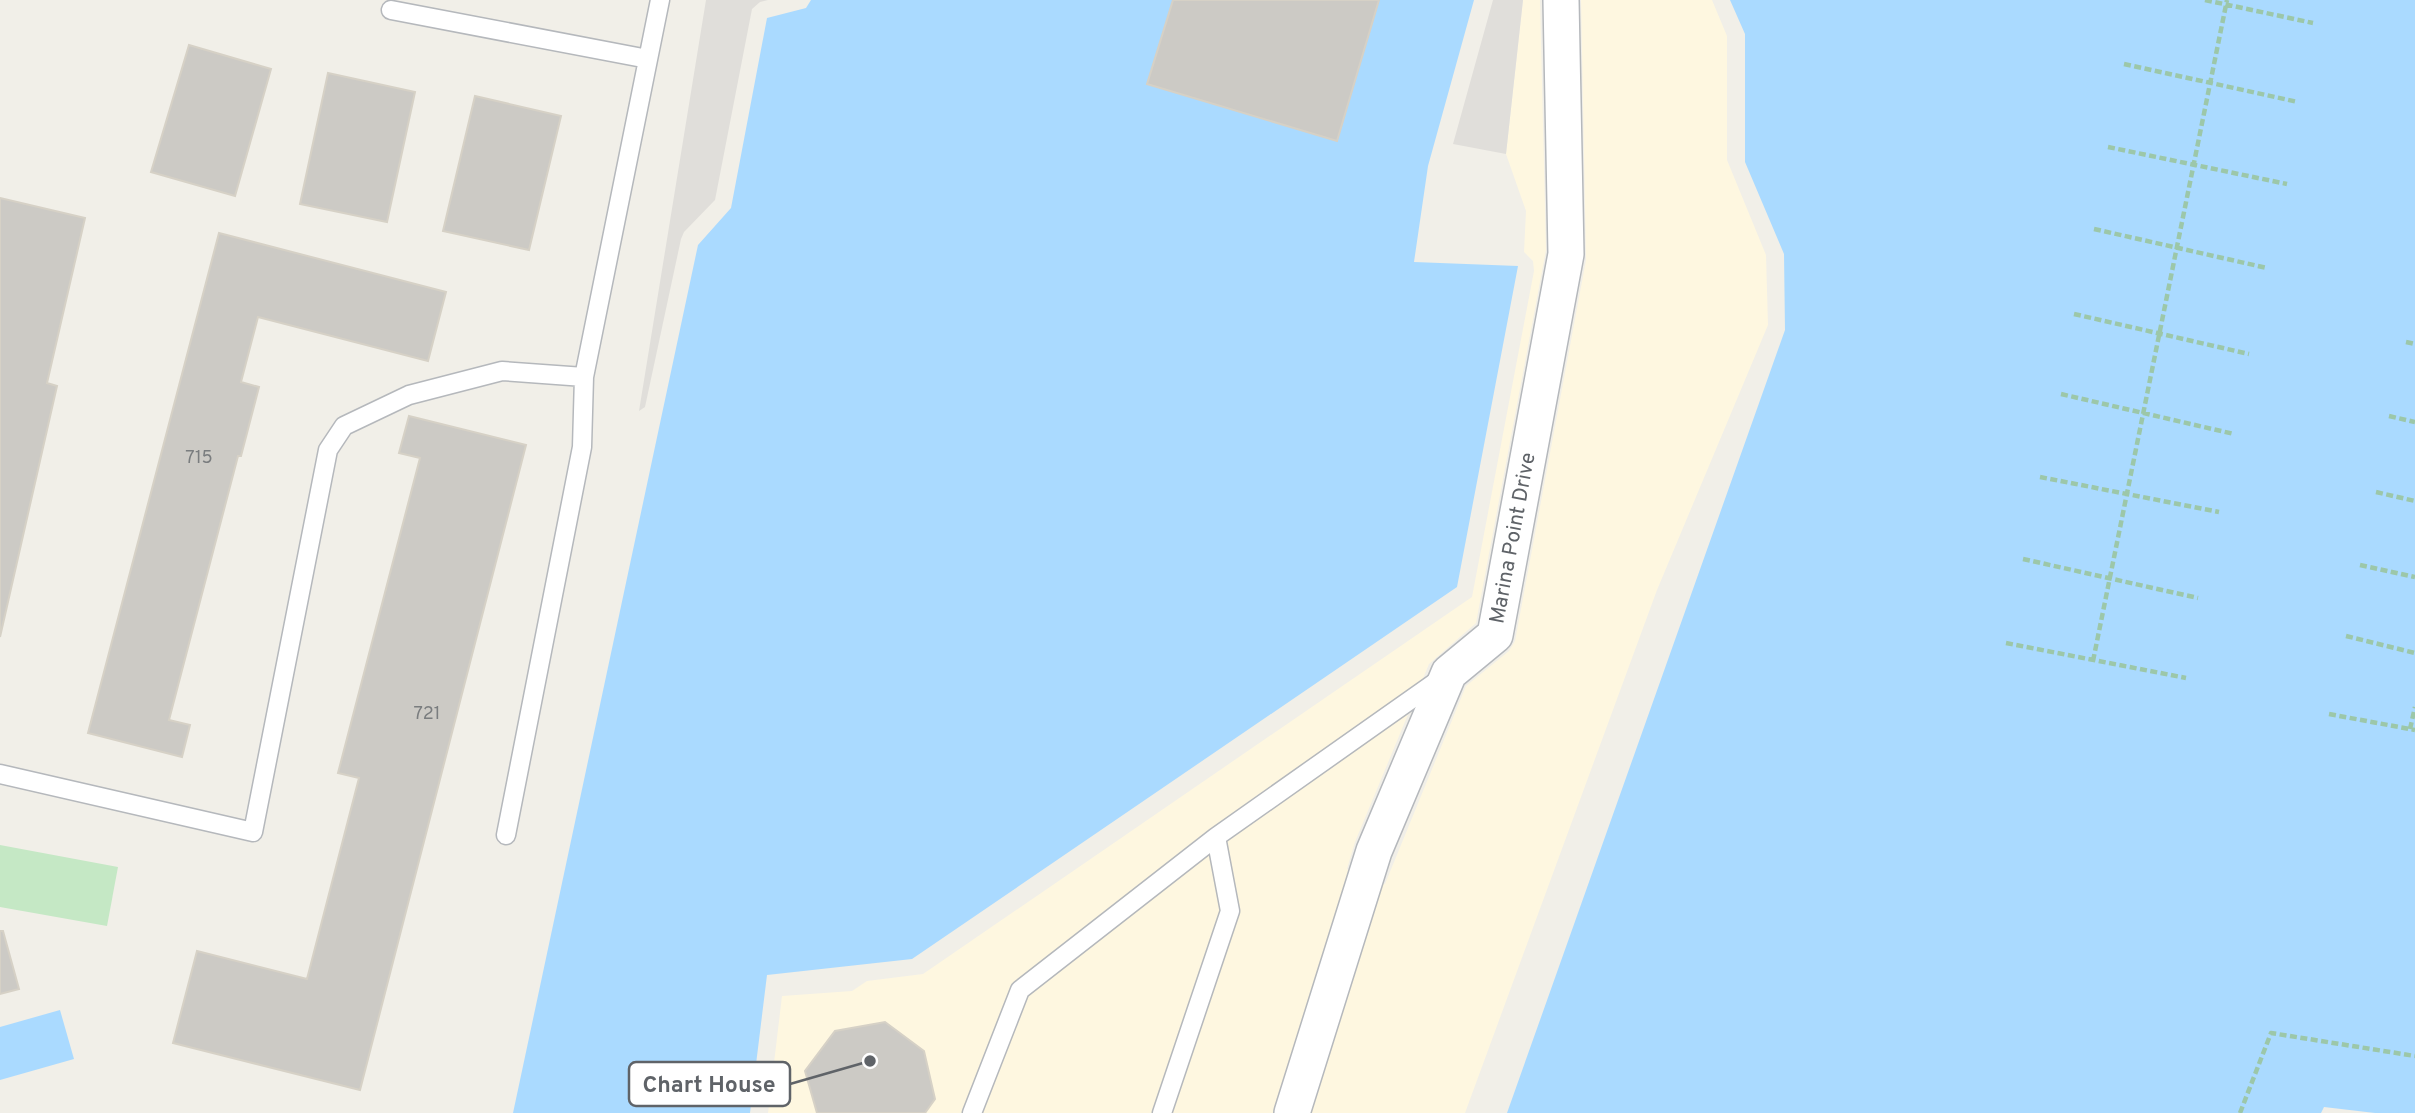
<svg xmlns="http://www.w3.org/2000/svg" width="2415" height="1113" font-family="Overpass,sans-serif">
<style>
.commercial{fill:#fef7e0}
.industrial{fill:#e0deda}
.green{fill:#c5e8c5}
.water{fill:#aadaff}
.building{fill:#cccac5;stroke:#d6d1c6;stroke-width:2}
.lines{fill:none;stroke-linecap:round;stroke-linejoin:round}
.service-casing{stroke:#b5b8bc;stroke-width:21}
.minor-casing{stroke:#b5b8bc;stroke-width:38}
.path{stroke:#9cc7a9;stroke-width:4.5;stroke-dasharray:7 3.5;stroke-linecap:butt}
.service{stroke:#fff;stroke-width:18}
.minor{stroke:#fff;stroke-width:35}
.labels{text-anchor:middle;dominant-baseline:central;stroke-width:7;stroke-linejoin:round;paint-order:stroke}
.number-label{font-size:18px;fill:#7a7d7f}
.street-label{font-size:21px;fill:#5f6368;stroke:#fff}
.leader{fill:none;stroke:#5f6368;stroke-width:2.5}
.callout-dot{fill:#5f6368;stroke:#fff;stroke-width:2.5}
.callout{fill:#fff;stroke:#5f6368;stroke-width:2.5}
.callout-label{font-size:23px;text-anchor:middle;font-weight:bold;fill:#5f6368}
</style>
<rect width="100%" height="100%" fill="#f1efe8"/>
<path class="commercial" d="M 1523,0 L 1540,0 L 1546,250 L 1476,623 L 1429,664 L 1355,842 L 1347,869 L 1385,884 L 1466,686 L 1509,651 L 1515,641 L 1586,260 L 1581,0 L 1712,0 L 1727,36 L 1727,160 L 1766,255 L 1768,325 L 1657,590 L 1465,1113 L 768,1113 L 782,996 L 852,991 L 867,981 L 923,974 L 1472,597 L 1534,271 L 1533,261 L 1524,252 L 1526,211 L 1506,154 Z"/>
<path class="industrial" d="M 706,0 L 768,0 L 760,2 L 752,9 L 715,200 L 684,232 L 681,239 L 645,407 L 639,411 Z
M 1493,0 L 1523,0 L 1506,154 L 1453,144 Z"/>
<path class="green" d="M 0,845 L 118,867 L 107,926 L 0,907 Z"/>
<path class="water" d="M 811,0 L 1474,0 L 1428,166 L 1414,262 L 1518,266 L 1457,587 L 912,959 L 767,975 L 750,1113 L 513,1113 L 698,245 L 731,208 L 767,18 L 806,8 Z
M 1730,0 L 2415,0 L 2415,1113 L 2375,1113 L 2324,1107 L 2321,1113 L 1507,1113 L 1785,330 L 1784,254 L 1745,162 L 1745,34 Z
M 60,1010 L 74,1059 L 0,1080 L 0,1027 Z"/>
<path class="building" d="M 1173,0 L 1379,0 L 1337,141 L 1147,84 Z
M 189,45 L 271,69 L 235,196 L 151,172 Z
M 328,73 L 415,92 L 387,222 L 300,204 Z
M 475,96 L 561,116 L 529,250 L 443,231 Z
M 0,198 L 85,218 L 47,383 L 57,386 L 0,637 Z
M 219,233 L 446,292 L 428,361 L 258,317 L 241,382 L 259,387 L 241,456 L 238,456 L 169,720 L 190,725 L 182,757 L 88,733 Z
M 409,416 L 526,445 L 360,1090 L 173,1043 L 197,951 L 307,979 L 359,778 L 338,773 L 420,458 L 399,453 Z
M 0,931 L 3,931 L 19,989 L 0,994 Z
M 885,1022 L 924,1051 L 935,1099 L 925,1113 L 817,1113 L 805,1071 L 835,1031 Z"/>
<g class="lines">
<g class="service-casing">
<path id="service" d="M 391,10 L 648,59
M 0,774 L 253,832 L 328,450 L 344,426 L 409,395 L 502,371 L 584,377
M 506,835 L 582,447 L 584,377 L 660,0
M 1216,837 L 1440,679
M 972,1113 L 1020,990 L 1216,837 L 1230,911 L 1162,1113"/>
</g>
<g class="minor-casing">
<g id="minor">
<path id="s1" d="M 1292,1113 L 1374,851 L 1449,673 L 1495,635 L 1566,254 L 1561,0"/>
</g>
</g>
<path class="path" d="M 2205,0 L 2313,23
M 2124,64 L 2298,102
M 2108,147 L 2287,184
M 2094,229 L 2267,268
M 2074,314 L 2249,354
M 2406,342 L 2415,344
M 2061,394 L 2234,434
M 2389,416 L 2415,422
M 2040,477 L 2219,512
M 2376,492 L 2415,501
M 2023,559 L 2198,598
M 2360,565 L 2415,577
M 2346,636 L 2415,653
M 2006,643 L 2186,678
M 2093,661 L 2227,0
M 2329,714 L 2415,730
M 2410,729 L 2415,707
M 2240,1113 L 2271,1033 L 2415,1056"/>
<use href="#service" class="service"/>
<use href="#minor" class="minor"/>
</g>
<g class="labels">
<g class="number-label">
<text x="199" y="458">715</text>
<text x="427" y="714">721</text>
</g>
<g class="street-label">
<text stroke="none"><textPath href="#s1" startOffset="626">Marina Point Drive</textPath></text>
</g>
</g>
<path class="leader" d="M870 1061L790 1084"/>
<circle class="callout-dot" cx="870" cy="1061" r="7"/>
<rect class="callout" x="629" y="1062" width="161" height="44" rx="7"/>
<g class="callout-label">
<text x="709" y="1092">Chart House</text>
</g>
</svg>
